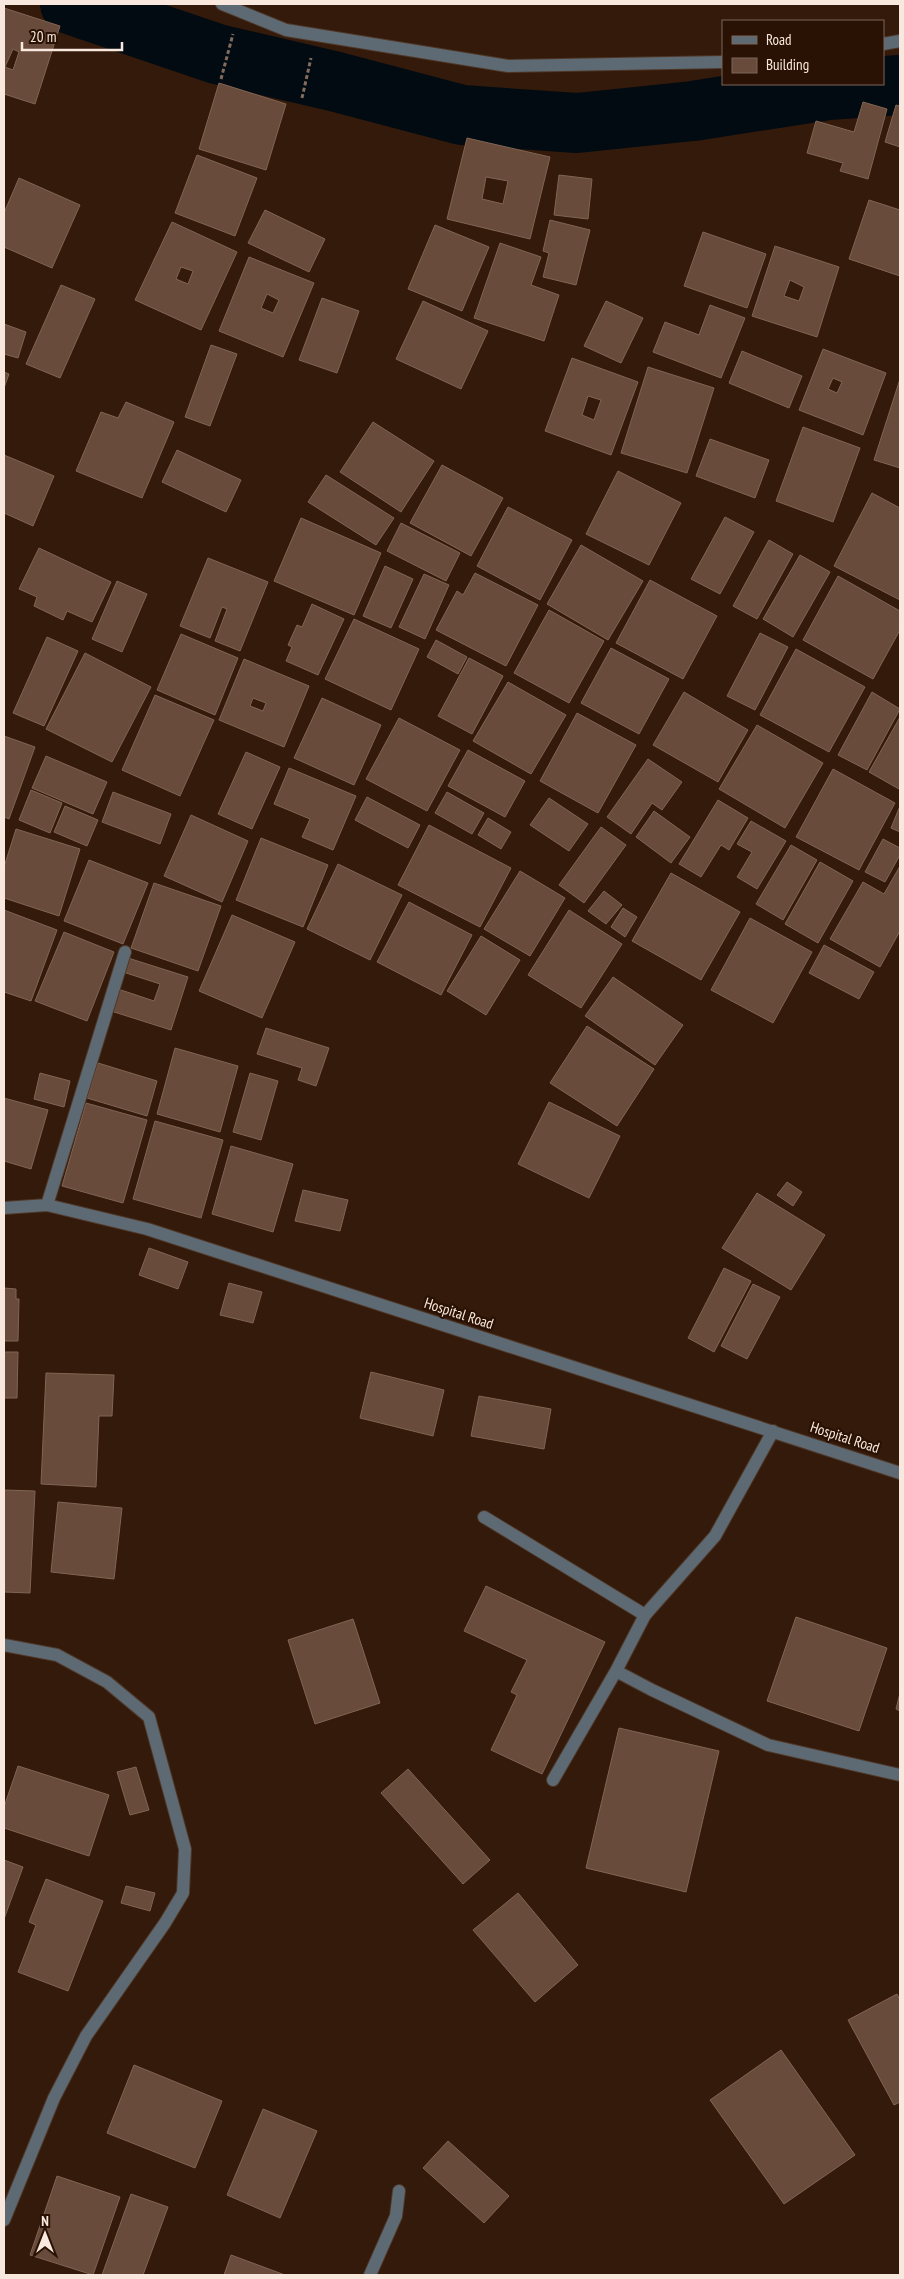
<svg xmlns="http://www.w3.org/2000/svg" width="904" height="2279" font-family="'PT Sans Narrow',sans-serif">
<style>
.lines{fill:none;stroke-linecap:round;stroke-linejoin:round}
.river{stroke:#020b12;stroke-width:60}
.building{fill:#684b3a;stroke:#826453;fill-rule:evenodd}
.service-casing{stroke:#4f3728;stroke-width:14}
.minor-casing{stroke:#4f3728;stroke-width:14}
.path{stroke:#826c5e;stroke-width:3;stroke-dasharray:4 2.5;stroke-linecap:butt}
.service{stroke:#5d6a73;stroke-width:12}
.minor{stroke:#5d6a73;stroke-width:12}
.labels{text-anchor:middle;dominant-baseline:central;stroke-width:4.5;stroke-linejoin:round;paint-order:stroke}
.street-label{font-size:15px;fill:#f9e8dd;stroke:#291103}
</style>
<rect width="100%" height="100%" fill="#331a0a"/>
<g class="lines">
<path class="river" d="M 70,4 L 217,54 L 333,81 L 462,115 L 577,123 L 693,111 L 828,90 L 900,85"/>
</g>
<path class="building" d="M 4,8 L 60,26 L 35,104 L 4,94 ZM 13,49 L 19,52 L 13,70 L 5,67 Z
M 219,83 L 286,104 L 266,170 L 199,149 Z
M 863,102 L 887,109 L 868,179 L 840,171 L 843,163 L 807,153 L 816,121 L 854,132 Z
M 896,105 L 900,106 L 900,147 L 885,142 Z
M 467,138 L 550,157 L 530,239 L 447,219 ZM 486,177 L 508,181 L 503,204 L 482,199 Z
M 197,155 L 257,178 L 235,236 L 175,213 Z
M 559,175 L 592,179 L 588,219 L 554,215 Z
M 19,178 L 80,205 L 52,268 L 4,247 L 4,213 Z
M 869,200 L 900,210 L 900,276 L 849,259 Z
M 265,210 L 325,239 L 309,272 L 248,243 Z
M 550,220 L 590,230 L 576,285 L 543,277 L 549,253 L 543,251 Z
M 172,222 L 237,252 L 201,330 L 135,300 ZM 181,267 L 193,271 L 188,284 L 176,279 Z
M 435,225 L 489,247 L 462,311 L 408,289 Z
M 703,232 L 766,254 L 747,308 L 684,286 Z
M 500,243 L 541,257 L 531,285 L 559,295 L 544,341 L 474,318 Z
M 775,246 L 839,267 L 817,337 L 752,316 ZM 790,280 L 804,287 L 799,301 L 784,296 Z
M 249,257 L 314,283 L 283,357 L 219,331 ZM 267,294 L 279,300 L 273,313 L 261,308 Z
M 61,285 L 95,299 L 60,378 L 26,364 Z
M 322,298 L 359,311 L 337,373 L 299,360 Z
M 423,301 L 488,331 L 461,389 L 396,359 Z
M 606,301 L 643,318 L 621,363 L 584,346 Z
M 710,305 L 745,318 L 721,378 L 653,352 L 665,322 L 699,335 Z
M 4,324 L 26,332 L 18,358 L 4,354 Z
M 211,345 L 237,354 L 210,426 L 185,417 Z
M 823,349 L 886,373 L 863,435 L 799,410 ZM 833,378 L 842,382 L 837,393 L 828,389 Z
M 742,351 L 802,376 L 789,408 L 729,383 Z
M 572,358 L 638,382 L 611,455 L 545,431 ZM 588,396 L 601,400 L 594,420 L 582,415 Z
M 648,367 L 714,388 L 687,473 L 621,453 Z
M 4,372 L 9,374 L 4,388 Z
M 900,379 L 900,468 L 874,460 Z
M 126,402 L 174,422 L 142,498 L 76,471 L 101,412 L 118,418 Z
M 373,422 L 434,461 L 401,512 L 340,472 Z
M 803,427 L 860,448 L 833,522 L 776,501 Z
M 710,439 L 769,460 L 755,498 L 696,476 Z
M 177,450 L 241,480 L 226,512 L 162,482 Z
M 4,455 L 54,476 L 33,526 L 4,513 Z
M 442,465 L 503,498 L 471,556 L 410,523 Z
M 618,471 L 681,503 L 649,565 L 586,534 Z
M 326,475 L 394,518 L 376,545 L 308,502 Z
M 872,493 L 900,508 L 900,600 L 834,566 Z
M 508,507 L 572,540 L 540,600 L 477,566 Z
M 725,517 L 754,532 L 720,594 L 691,579 Z
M 301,518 L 381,553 L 354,615 L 274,581 Z
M 401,523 L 460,553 L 446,581 L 387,551 Z
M 769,540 L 793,554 L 757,619 L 733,606 Z
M 581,545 L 643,581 L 608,640 L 547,604 Z
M 39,548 L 111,582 L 92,622 L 67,611 L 63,620 L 34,606 L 37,597 L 19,589 Z
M 800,555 L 830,572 L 793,637 L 763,619 Z
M 208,558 L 268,582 L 240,651 L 215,641 L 227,609 L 222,607 L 210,638 L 180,626 Z
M 385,566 L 413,579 L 391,628 L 363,616 Z
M 475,573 L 538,605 L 506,666 L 436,630 L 457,591 L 463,595 Z
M 424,574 L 449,585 L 425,639 L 399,627 Z
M 838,576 L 900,611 L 900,630 L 873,679 L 803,640 Z
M 650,580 L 717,616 L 683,679 L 616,643 Z
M 117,581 L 147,594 L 122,652 L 92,639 Z
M 312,604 L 344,619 L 318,675 L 286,661 L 292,647 L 288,645 L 297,625 L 302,627 Z
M 549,610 L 604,641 L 569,703 L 514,673 Z
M 354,619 L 419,649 L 391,710 L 325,679 Z
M 760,633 L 788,647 L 755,710 L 727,696 Z
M 181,634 L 238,658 L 215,715 L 157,690 Z
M 47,637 L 78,651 L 44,726 L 13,713 Z
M 436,640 L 467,657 L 458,674 L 427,657 Z
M 611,648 L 669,679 L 639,734 L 581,703 Z
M 796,649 L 865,687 L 829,752 L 760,715 Z
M 85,653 L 151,687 L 112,762 L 46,729 Z
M 469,658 L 503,676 L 472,734 L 438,716 Z
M 244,659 L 309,686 L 284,747 L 219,720 ZM 253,698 L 266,703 L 263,711 L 250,706 Z
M 508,682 L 566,715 L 531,774 L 473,741 Z
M 684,692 L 748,730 L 718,782 L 653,745 Z
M 872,692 L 900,709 L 867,770 L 838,755 Z
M 155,695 L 214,720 L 180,796 L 122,770 Z
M 322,698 L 381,725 L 354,785 L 294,758 Z
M 577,713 L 636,745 L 598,813 L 540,781 Z
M 900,717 L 900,787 L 899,789 L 869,772 Z
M 399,718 L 460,750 L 427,811 L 366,779 Z
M 757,725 L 823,763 L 785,828 L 719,789 Z
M 4,736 L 35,747 L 9,819 L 4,817 Z
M 468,750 L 525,781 L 505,817 L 448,786 Z
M 246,752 L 280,767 L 252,829 L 218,814 Z
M 46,756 L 107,782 L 93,814 L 32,788 Z
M 648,759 L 682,782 L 662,810 L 652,803 L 631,834 L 607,817 Z
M 289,768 L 356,796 L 333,850 L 302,837 L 310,819 L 274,804 Z
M 833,769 L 895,803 L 859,870 L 796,837 Z
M 31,790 L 62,803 L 50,833 L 19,820 Z
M 113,792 L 171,814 L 160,844 L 102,822 Z
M 447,792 L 484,813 L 472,834 L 435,813 Z
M 367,797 L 420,825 L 408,848 L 355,820 Z
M 549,798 L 588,824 L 569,851 L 530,825 Z
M 718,800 L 748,818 L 729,850 L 721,845 L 701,877 L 679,864 Z
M 65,806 L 98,820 L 87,846 L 54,832 Z
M 900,806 L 900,832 L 891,828 Z
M 654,811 L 690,837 L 671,863 L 636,837 Z
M 191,815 L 248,841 L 222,902 L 164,876 Z
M 488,818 L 511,832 L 501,849 L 478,835 Z
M 751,821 L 786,841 L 757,889 L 737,877 L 752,852 L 737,844 Z
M 429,825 L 511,868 L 480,927 L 398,885 Z
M 601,827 L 626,845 L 584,903 L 559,885 Z
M 16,829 L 80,849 L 59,916 L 4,898 L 4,867 Z
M 261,838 L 328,865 L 303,927 L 236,900 Z
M 883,839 L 900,848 L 900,855 L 885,882 L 865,872 Z
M 791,845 L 817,860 L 783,920 L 756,904 Z
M 89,860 L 148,883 L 123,944 L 64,921 Z
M 820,862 L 853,881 L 818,943 L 785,924 Z
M 338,864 L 402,895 L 370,960 L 307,929 Z
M 900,866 L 900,931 L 880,967 L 830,939 L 863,882 L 884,894 Z
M 520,871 L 565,898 L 530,956 L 484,929 Z
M 671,873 L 740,912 L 701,980 L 632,941 Z
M 154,883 L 221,906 L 198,971 L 131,948 Z
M 604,891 L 622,905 L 606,924 L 588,911 Z
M 409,902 L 472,935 L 441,995 L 377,962 Z
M 623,908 L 637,917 L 625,937 L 611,927 Z
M 4,910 L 57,930 L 31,1001 L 4,992 Z
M 569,910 L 622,944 L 581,1008 L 528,975 Z
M 232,915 L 295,942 L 262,1018 L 199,991 Z
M 750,918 L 812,952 L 773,1023 L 711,990 Z
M 64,932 L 114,952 L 87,1021 L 35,1001 Z
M 481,936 L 520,960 L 486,1015 L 447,991 Z
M 824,945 L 874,972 L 859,999 L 809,973 Z
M 128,958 L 188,977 L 171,1030 L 111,1011 L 118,989 L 154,1001 L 160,984 L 123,972 Z
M 613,977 L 683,1025 L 655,1065 L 585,1016 Z
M 587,1026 L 654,1069 L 617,1126 L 550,1083 Z
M 266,1028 L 329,1048 L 316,1086 L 298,1080 L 302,1068 L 257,1054 Z
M 175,1048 L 238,1066 L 220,1132 L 157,1114 Z
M 98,1063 L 157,1081 L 147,1116 L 87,1098 Z
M 40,1073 L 70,1081 L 64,1107 L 34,1099 Z
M 250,1073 L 278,1081 L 261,1140 L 233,1132 Z
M 4,1098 L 48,1110 L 31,1169 L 4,1161 Z
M 549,1102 L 620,1136 L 589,1198 L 518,1164 Z
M 86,1103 L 147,1120 L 123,1203 L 62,1186 Z
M 155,1121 L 223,1140 L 201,1218 L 133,1199 Z
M 231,1146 L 293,1164 L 273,1232 L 212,1214 Z
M 787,1182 L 802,1192 L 793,1206 L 777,1195 Z
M 303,1190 L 348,1200 L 340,1231 L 295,1221 Z
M 757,1193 L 825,1235 L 791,1290 L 722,1248 Z
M 149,1248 L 188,1262 L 178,1289 L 139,1275 Z
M 724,1268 L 751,1281 L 714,1352 L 688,1338 Z
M 229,1283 L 262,1292 L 253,1323 L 220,1315 Z
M 753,1284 L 780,1297 L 747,1359 L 721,1346 Z
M 4,1288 L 16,1289 L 16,1299 L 19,1299 L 18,1341 L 4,1341 Z
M 4,1352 L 18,1352 L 17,1398 L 4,1398 Z
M 371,1372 L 444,1390 L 433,1436 L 360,1418 Z
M 46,1373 L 114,1375 L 112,1416 L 99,1416 L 96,1487 L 41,1484 Z
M 479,1396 L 551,1409 L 544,1449 L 471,1436 Z
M 4,1490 L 35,1491 L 30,1593 L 4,1592 Z
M 58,1502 L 122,1508 L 114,1579 L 51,1572 Z
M 486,1586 L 605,1642 L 542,1774 L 491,1750 L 517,1695 L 511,1692 L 527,1660 L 464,1631 Z
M 796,1617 L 887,1648 L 859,1731 L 767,1701 Z
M 353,1619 L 380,1703 L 315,1724 L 288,1640 Z
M 900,1693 L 900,1711 L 896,1709 Z
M 619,1728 L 719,1751 L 686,1892 L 586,1868 Z
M 18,1766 L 109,1795 L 89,1856 L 4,1828 L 4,1807 Z
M 136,1767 L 149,1810 L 130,1815 L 117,1772 Z
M 408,1769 L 490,1860 L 463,1884 L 381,1793 Z
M 4,1860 L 23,1867 L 4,1919 Z
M 46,1879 L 103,1901 L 68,1991 L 18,1972 L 36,1925 L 29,1922 Z
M 126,1886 L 155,1893 L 150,1911 L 121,1903 Z
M 518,1893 L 578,1965 L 535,2002 L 473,1930 Z
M 897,1994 L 900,2000 L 900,2102 L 894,2105 L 848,2020 Z
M 781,2050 L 855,2155 L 784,2204 L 710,2100 Z
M 134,2065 L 222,2101 L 195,2168 L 107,2133 Z
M 263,2109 L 317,2131 L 280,2218 L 227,2195 Z
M 448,2141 L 509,2196 L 484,2223 L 423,2168 Z
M 57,2176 L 120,2197 L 93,2275 L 30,2255 Z
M 131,2194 L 168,2207 L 143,2275 L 102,2275 Z
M 231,2255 L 285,2275 L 224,2275 Z"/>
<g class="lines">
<g class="service-casing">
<path id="service" d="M 484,1517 L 645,1615"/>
</g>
<g class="minor-casing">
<path id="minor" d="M 222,4 L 286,30 L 508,66 L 723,62
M 883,44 L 900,41
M 47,1205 L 125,952
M 4,1208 L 47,1205 L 147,1229 L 900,1473
M 4,1645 L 57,1655 L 107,1682 L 149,1717 L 185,1849 L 183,1893 L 165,1923 L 86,2036 L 54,2098 L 4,2220
M 616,1671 L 652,1690 L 768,1745 L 900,1775
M 553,1780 L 616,1671 L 645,1615 L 715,1536 L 773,1431
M 370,2275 L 396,2216 L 399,2191"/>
</g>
<path class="path" d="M 221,79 L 233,34
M 302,98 L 311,58"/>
<use href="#service" class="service"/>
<use href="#minor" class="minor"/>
</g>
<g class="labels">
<g class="street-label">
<text transform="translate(459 1313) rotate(18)">Hospital Road</text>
<text transform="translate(845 1437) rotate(18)">Hospital Road</text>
</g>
</g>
<rect width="904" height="2279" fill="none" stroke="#f9e8dd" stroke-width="10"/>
<rect x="722" y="20" width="162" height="65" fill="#291103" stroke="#7c675a"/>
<rect x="732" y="36" width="25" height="8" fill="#5d6a73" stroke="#7c675a"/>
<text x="766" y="45" font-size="15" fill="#f9e8dd">Road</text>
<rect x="732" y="58" width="25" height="15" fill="#684b3a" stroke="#7c675a"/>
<text x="766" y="70" font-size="15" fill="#f9e8dd">Building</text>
<g transform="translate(45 2234)" stroke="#291103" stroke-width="4" paint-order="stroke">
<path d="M0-4L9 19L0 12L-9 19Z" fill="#f9e8dd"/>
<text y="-8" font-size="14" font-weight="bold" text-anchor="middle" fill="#f9e8dd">N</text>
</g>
<path d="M22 42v8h100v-8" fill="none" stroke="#f9e8dd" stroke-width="2.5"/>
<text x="30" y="42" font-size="15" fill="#f9e8dd" stroke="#291103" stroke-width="4" paint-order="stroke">20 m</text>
</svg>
